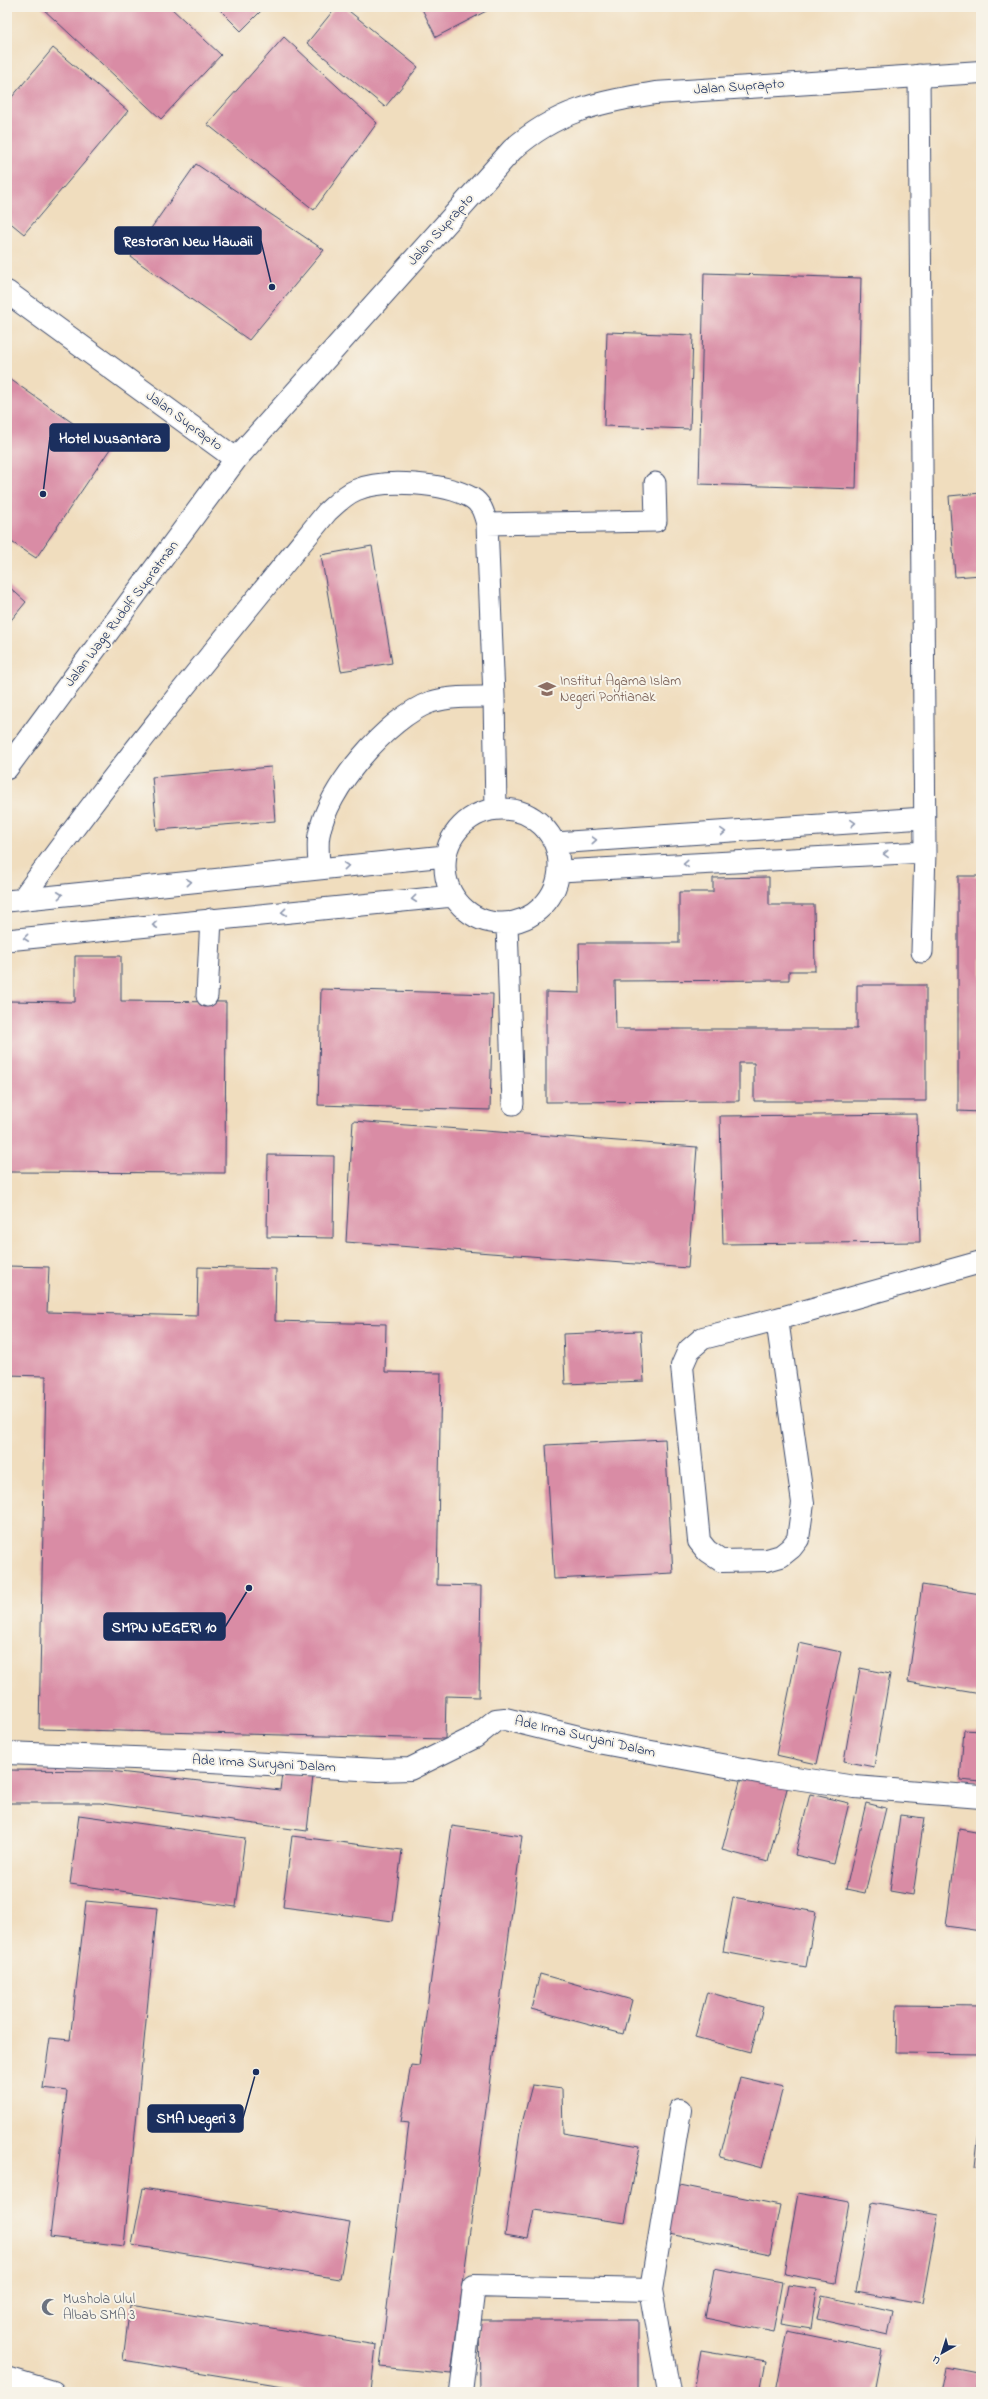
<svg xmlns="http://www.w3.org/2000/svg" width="988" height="2399" font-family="'Indie Flower',sans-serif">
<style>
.building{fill:#d98ca5}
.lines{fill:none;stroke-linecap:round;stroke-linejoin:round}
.lane-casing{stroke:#3b496c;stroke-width:23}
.street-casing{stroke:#3b496c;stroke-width:24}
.lane{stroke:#fff;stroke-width:21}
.street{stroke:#fff;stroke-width:22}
.oneway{stroke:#8d97ae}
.labels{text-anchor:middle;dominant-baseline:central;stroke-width:4;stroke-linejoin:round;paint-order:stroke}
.street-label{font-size:14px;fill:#1b2f5e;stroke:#f7f3e8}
.education-label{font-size:14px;fill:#785e54;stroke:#f7f3e8;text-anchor:start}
.worship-label{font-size:14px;fill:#5b616d;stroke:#f7f3e8;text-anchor:start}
.leader{fill:none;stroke:#1b2f5e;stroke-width:1.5}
.callout-dot{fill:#1b2f5e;stroke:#f7f3e8;stroke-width:1.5}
.callout{fill:#1b2f5e;stroke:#1b2f5e;stroke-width:1.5}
.callout-label{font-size:15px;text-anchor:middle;font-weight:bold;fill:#fff}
</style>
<rect width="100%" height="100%" fill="#f7f3e8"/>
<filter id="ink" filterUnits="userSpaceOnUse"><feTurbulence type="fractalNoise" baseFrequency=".025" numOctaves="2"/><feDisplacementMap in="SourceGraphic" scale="8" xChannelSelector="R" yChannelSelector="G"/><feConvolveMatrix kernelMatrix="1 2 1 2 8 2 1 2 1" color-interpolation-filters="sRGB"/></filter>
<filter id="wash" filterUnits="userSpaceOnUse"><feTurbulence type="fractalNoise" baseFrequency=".012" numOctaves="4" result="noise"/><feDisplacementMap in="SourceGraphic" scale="16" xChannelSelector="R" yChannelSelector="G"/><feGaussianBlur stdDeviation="0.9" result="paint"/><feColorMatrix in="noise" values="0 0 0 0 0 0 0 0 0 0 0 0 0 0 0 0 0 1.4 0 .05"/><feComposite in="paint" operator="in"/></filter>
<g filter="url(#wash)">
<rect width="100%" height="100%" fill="#f0ddbe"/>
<g id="blocks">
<path class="building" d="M 41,7 L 170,7 L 221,55 L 161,119 Z
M 217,7 L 265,7 L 241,31 Z
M 336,7 L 344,7 L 418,67 L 385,107 L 307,43 Z
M 421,7 L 494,7 L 436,37 Z
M 553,7 L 659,7 L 659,11 L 553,9 Z
M 284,37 L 377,123 L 314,210 L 207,124 Z
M 53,48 L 128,111 L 24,234 L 7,220 L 7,103 Z
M 196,164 L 324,250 L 249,340 L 131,257 Z
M 704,273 L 861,278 L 856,489 L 699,484 Z
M 607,332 L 693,335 L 690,429 L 604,426 Z
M 7,377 L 110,449 L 36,558 L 7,539 Z
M 981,493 L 981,575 L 955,577 L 949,496 Z
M 372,546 L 392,663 L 341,671 L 321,555 Z
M 7,585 L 26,602 L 7,625 Z
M 271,767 L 275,821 L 157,830 L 152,777 Z
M 958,876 L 981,876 L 981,1112 L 958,1111 Z
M 769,877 L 769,905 L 814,905 L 815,971 L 789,971 L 789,980 L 615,981 L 616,1029 L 857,1029 L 857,985 L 926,985 L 926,1101 L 754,1101 L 754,1063 L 739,1063 L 739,1101 L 546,1102 L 546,992 L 580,993 L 579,943 L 679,943 L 679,892 L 713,892 L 713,878 Z
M 75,956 L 121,956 L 121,1001 L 226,1002 L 225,1173 L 7,1172 L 7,1001 L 75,1002 Z
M 321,989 L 493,994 L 490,1110 L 318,1105 Z
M 917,1114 L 920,1242 L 723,1244 L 720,1116 Z
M 353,1121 L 697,1147 L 688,1268 L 346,1242 Z
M 268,1155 L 334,1156 L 333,1238 L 267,1237 Z
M 7,1266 L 49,1267 L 47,1312 L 197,1316 L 198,1267 L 276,1269 L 275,1321 L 386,1324 L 385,1372 L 441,1373 L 437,1585 L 481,1586 L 479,1697 L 446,1696 L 445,1739 L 39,1729 L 46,1376 L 7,1375 Z
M 641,1331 L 644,1381 L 565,1384 L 563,1334 Z
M 665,1439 L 673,1573 L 554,1579 L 546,1445 Z
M 922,1585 L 981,1594 L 981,1694 L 908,1682 Z
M 799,1643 L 841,1652 L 817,1764 L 776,1755 Z
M 860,1668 L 890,1674 L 874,1767 L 844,1761 Z
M 964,1730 L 981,1731 L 981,1782 L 960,1780 Z
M 7,1770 L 110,1771 L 280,1790 L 282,1773 L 313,1776 L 307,1831 L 100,1803 L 7,1803 Z
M 743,1770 L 789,1781 L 768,1862 L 722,1850 Z
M 810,1794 L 849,1803 L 834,1864 L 795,1855 Z
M 866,1803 L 886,1808 L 865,1893 L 846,1889 Z
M 79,1815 L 245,1838 L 236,1907 L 70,1884 Z
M 900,1815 L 924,1818 L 913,1895 L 890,1891 Z
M 452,1826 L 522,1836 L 451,2374 L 380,2367 L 409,2123 L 401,2122 L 411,2065 L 419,2066 Z
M 959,1829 L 981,1833 L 981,1931 L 946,1926 Z
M 292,1836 L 402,1850 L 393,1921 L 283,1907 Z
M 733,1897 L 816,1912 L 806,1967 L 723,1952 Z
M 86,1901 L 157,1908 L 124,2246 L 50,2237 L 67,2091 L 43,2088 L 50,2038 L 70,2040 Z
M 540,1974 L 632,2000 L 623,2034 L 531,2009 Z
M 707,1992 L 763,2007 L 751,2052 L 695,2037 Z
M 897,2005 L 981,2006 L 981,2054 L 896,2053 Z
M 740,2077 L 783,2087 L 762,2168 L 720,2157 Z
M 532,2085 L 562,2089 L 563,2133 L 640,2146 L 625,2223 L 534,2210 L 528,2239 L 505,2235 L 520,2131 Z
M 980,2122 L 981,2122 L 981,2167 L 975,2166 Z
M 675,2184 L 780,2205 L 770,2254 L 665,2233 Z
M 143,2188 L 350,2222 L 340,2279 L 132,2245 Z
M 798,2193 L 849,2202 L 835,2283 L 784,2274 Z
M 872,2203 L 938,2215 L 922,2303 L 856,2291 Z
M 714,2269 L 782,2282 L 773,2332 L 705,2318 Z
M 788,2285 L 817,2289 L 811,2329 L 781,2324 Z
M 822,2296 L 893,2311 L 888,2335 L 817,2319 Z
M 130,2305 L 376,2345 L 371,2392 L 320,2392 L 123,2360 Z
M 479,2320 L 638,2320 L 638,2392 L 480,2392 Z
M 788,2331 L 882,2350 L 874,2392 L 776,2392 Z
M 701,2350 L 766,2361 L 760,2392 L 694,2392 Z
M 946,2367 L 977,2373 L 974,2392 L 941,2392 Z"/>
</g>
</g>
<g filter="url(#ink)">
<use href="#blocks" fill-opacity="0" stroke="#3b496c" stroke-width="1"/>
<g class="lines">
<g class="lane-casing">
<path id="lane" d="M 919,75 L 925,852 L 922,952
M 487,524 L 656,521 L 655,483
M445 866a57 57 0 1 1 114 0a57 57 0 1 1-114 0Z
M 555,843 L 924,818
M 319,868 C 319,858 317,845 319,835 C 326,790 388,717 431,702 C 451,696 474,697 494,697
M 560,871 L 925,852
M 22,899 C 118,766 223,639 327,512 C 336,504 344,495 356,490 C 384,478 446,483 472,498 C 482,504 484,514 487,524 L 494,697 L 496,809
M 7,901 L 445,856
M 507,924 L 513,1104
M 7,940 L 453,896
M 207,996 L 211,919"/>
</g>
<g class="street-casing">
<path id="street" d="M 7,292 L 236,459
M 7,768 L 236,459 L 512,150 C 557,110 597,103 655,93 L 981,72
M 777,1319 L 703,1338 L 689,1350 L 682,1366 L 699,1541 L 707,1551 L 722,1561 L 767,1560 L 781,1556 L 791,1548 L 798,1539 L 803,1503 L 777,1319 L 981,1262
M 7,1753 L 210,1761 L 378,1770 L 410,1769 L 475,1737 L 496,1720 L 505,1719 L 603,1743 L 769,1774 L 855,1787 L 981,1797
M 651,2290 L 669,2392
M 7,2378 L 53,2392
M 461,2392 L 474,2286 L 651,2290 L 680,2110"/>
</g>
<use href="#lane" class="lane"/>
<use href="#street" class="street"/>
</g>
<defs><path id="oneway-chevron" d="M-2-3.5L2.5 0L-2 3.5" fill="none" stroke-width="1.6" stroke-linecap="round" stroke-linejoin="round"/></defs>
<g class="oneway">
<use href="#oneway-chevron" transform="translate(853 823) rotate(-4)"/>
<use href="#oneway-chevron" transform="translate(723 832) rotate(-4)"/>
<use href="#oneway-chevron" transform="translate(594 840) rotate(-4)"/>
<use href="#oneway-chevron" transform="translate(886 854) rotate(177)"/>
<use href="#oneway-chevron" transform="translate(686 864) rotate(177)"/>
<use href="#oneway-chevron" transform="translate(346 866) rotate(-6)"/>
<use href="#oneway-chevron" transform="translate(189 882) rotate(-6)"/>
<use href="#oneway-chevron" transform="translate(60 895) rotate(-6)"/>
<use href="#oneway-chevron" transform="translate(414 899) rotate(174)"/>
<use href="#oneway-chevron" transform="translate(284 912) rotate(174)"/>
<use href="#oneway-chevron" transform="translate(155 925) rotate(174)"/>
<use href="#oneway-chevron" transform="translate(26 938) rotate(174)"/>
</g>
</g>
<defs>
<g id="university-bare" transform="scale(1.38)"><path d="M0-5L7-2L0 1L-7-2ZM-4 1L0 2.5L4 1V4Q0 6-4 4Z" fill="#8d6e63" stroke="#f7f3e8" stroke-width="2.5" paint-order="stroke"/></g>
<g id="mosque-bare" transform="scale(1.38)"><path d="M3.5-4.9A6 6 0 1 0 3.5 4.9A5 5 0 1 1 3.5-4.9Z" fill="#6b7280" stroke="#f7f3e8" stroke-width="2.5" paint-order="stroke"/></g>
</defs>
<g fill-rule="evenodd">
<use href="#university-bare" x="547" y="689"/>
<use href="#mosque-bare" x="50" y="2307"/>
</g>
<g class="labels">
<g class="street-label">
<text transform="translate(739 87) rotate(-4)">Jalan Suprapto</text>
<text transform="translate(441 230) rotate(-48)">Jalan Suprapto</text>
<text transform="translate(184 421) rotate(36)">Jalan Suprapto</text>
<text transform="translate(122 614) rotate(-53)">Jalan Wage Rudolf Supratman</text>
<text transform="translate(585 1737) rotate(13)">Ade Irma Suryani Dalam</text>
<text transform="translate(264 1764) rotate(3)">Ade Irma Suryani Dalam</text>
</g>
<g class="education-label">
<text x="560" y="681">Institut Agama Islam<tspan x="560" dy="16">Negeri Pontianak</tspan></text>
</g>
<g class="worship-label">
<text x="63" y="2299">Mushola Ulul<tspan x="63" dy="16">Albab SMA 3</tspan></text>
</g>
</g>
<path class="leader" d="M272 287L261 241M43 494L50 437M249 1588L225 1627M256 2072L243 2118"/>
<g class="callout-dot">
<circle cx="272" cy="287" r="4"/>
<circle cx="43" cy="494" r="4"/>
<circle cx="249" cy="1588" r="4"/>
<circle cx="256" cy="2072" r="4"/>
</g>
<g class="callout">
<rect x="115" y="227" width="146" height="27" rx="4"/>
<rect x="50" y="424" width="119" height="27" rx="4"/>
<rect x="104" y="1613" width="121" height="27" rx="4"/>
<rect x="148" y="2105" width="95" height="27" rx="4"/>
</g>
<g class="callout-label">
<text x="188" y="246">Restoran New Hawaii</text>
<text x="110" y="443">Hotel Nusantara</text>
<text x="164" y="1632">SMPN NEGERI 10</text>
<text x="196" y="2123">SMA Negeri 3</text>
</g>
<rect width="988" height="2399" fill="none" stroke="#f7f3e8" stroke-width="24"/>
<g transform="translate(942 2353) rotate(219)" stroke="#f7f3e8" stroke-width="3" paint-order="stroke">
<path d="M0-3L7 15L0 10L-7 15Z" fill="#1b2f5e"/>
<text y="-6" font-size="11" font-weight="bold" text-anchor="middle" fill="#1b2f5e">U</text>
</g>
</svg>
